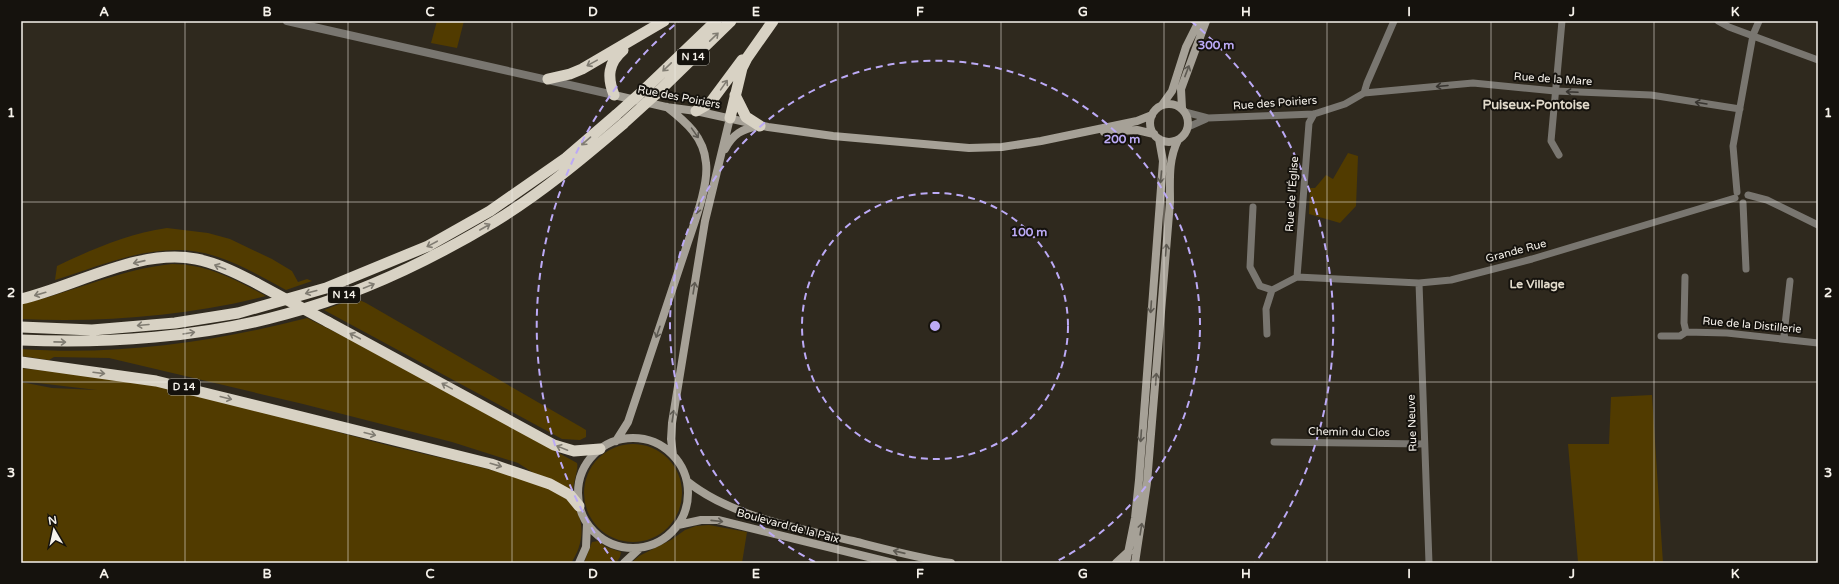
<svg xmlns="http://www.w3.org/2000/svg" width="1839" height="584" font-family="'Varela Round',sans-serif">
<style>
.green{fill:#513b00}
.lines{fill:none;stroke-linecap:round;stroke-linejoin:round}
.minor{stroke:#797670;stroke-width:7}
.tertiary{stroke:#797670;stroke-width:8}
.secondary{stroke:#a6a197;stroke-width:8}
.trunk{stroke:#d8d2c4;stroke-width:11}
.trunk-bridge{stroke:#d8d2c4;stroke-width:11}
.oneway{stroke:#807c72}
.oneway2{stroke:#5e5a52}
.oneway3{stroke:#383530}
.grid{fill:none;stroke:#f6f2eb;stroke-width:1;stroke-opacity:0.55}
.ring{fill:none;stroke:#bcaaf6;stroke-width:2;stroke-dasharray:7 5}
.labels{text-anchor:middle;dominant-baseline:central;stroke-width:4;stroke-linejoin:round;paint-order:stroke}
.shield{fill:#15120d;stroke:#b2afa8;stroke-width:1}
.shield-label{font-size:10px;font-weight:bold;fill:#f6f2eb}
.street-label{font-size:11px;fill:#f6f2eb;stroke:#15120d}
.neighbourhood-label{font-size:12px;font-weight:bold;fill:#e2dbcc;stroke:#15120d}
.quarter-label{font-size:13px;font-weight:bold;fill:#e2dbcc;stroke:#15120d}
.centre{fill:#bcaaf6;stroke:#15120d;stroke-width:2}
.ring-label{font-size:12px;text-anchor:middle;font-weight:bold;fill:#bcaaf6;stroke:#15120d;stroke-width:4;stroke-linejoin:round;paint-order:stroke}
.neatline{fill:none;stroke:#f6f2eb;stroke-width:1.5}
.grid-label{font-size:13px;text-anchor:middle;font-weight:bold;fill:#f6f2eb}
</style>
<rect width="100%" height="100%" fill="#2f291e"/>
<path class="green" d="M 437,21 L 464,21 L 457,48 L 431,43 Z
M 1348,153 L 1358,156 L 1356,206 L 1340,223 L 1309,214 L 1310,188 L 1315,188 L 1326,175 L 1333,179 Z
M 167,228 L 208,233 L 230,239 L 272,259 L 292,271 L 298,282 L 307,279 L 312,281 L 286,290 C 264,278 242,265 218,257 C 163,237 107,264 55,280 L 57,266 C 93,249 127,234 167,228 Z
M 172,264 C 207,264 236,280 266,296 C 189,316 100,323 21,319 L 21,304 C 72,293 120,269 172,264 Z
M 355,298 L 366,303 L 581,427 L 586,430 L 586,437 L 580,440 L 562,439 L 324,310 Z
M 307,318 L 357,343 L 577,463 C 579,468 573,483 573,491 L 535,474 L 518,463 L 452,442 L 303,404 L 109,358 L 54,357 L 49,360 L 21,356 L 21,349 C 117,356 214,342 307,318 Z
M 21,368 C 55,372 89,374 122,379 C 209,393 294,422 379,443 C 425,455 470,463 515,477 C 531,482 551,487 565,498 C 587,514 585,543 571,563 L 21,563 L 21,382 L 52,388 L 97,390 L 21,381 Z
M 1652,395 L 1663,563 L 1578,562 L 1568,444 L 1609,444 L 1611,397 Z
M584 493a49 49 0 1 1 98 0a49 49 0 1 1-98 0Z
M 709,525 L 747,532 L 742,563 L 631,563 L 639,556 L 671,540 L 685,530 L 696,526 Z
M 598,541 L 606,547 L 621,552 L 620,557 L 616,563 L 584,563 L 592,542 Z"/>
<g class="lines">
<path class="minor" d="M 1718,21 L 1729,27 L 1818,60
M 1364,93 L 1367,83 L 1394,21
M 1185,112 L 1208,118 L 1314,114 L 1345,104 L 1364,93 L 1473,83 L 1555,91 L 1651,95 L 1740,109
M 1188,127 L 1206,119
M 1559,155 L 1551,141 L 1562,21
M 1737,192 L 1733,146 L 1753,35 L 1759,21
M 1748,195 L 1767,200 L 1818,225
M 1743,203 L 1746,269
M 1253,207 L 1250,267 L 1260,286 L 1272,290
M 1297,277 L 1419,283 L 1451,280 L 1532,259 L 1735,198
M 1297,277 L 1309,123 L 1314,114
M 1685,277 L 1684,323 L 1686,332
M 1419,283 L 1429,563
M 1267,334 L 1266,309 L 1272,290 L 1297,277
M 1661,336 L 1680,336 L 1686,332 L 1727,333 L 1818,343
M 1785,338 L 1784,334 L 1790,281
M 1274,442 L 1424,444"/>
<path class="tertiary" d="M 287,21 L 614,95"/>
<path class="secondary" d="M 614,95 L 666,107 L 696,111 L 768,127 L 833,136 L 969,148 L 1002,147 L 1041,141 L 1137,121 L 1152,115
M1150 123a19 19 0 1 1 38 0a19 19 0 1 1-38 0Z
M 1162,105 L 1172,91 L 1186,47 L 1199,21
M 1182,108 L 1181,89 L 1206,21
M 1104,132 L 1137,130 L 1154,134
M 725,149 C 733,134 742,129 758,126
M578 493a55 55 0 1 1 110 0a55 55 0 1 1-110 0Z
M 616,441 L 628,422 C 647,364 667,306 686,248 C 693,226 709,186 706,163 C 704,137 686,122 667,107
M 673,455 L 671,439 L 672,423 L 705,221 L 730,118
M 688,482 C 732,517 798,528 853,541 C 885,549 918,558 951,563
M 678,525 L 701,520 L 718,520 L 893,563
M 579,563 L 586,547 L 587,524
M 624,563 L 640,548
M 1116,563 L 1129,551
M 1126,563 L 1135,518 L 1139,480 L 1163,161 L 1159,139
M 1135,563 L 1147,483 L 1170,202 C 1170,181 1168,160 1178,140"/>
<path class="trunk" d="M 548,79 L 570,74 L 582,69 L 664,21
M 646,88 L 716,21
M 656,94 L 731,21
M 614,95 C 607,77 608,63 623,50
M 735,95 L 746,117 L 760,126
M 696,111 L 710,103 L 742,60
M 730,118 L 742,68 L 747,58 L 773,21
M 21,299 C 76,286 139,248 196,259 C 217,263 237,273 256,283
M 328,322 L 554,445 L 574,451 L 600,449
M 21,327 L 92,330 L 175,323 L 238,313 L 326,288 L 428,246 L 490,211 L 566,158 L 616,115
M 21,340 C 106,344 204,337 286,314 C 360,294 429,261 494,222 C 540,194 582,159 623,124
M 21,362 L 156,381 L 491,464 L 550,484 L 570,495 L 579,506"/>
<path class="trunk-bridge" d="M 616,115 L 646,88
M 623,124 L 656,94
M 256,283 L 328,322"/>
</g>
<defs><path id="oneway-shaft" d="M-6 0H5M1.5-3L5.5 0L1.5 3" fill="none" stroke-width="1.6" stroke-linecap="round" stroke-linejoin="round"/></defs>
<g class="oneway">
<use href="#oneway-shaft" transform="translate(714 37) rotate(-44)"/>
<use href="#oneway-shaft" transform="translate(592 63) rotate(151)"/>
<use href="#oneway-shaft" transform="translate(667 67) rotate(136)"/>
<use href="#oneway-shaft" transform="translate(724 85) rotate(-55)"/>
<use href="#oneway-shaft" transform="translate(586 141) rotate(139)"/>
<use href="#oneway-shaft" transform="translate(485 227) rotate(-30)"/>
<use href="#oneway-shaft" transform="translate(432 244) rotate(152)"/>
<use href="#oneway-shaft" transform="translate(139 262) rotate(167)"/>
<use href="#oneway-shaft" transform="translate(220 267) rotate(-159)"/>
<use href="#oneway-shaft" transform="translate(369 286) rotate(-22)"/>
<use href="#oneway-shaft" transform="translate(311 292) rotate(165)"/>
<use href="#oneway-shaft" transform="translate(40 294) rotate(164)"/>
<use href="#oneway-shaft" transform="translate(143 325) rotate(175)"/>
<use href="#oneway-shaft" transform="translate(189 333) rotate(-9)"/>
<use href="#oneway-shaft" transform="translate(355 336) rotate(-152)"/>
<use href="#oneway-shaft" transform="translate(60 342) rotate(1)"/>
<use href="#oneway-shaft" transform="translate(99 373) rotate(7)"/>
<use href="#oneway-shaft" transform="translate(447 386) rotate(-151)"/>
<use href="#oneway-shaft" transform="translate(226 398) rotate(14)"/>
<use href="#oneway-shaft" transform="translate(370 434) rotate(14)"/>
<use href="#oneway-shaft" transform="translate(562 448) rotate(-158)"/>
<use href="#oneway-shaft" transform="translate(496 465) rotate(16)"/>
</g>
<g class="oneway2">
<use href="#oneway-shaft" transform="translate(1187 71) rotate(-69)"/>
<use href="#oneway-shaft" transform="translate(695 133) rotate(55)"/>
<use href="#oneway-shaft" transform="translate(1161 177) rotate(95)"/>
<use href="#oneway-shaft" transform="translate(698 208) rotate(105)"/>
<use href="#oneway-shaft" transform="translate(1166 250) rotate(-85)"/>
<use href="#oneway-shaft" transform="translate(694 288) rotate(-81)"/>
<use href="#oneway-shaft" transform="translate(1151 307) rotate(94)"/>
<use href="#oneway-shaft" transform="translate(658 332) rotate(109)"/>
<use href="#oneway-shaft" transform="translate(1156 379) rotate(-86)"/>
<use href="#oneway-shaft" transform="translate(673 416) rotate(-81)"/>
<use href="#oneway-shaft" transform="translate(1141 436) rotate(94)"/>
<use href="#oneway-shaft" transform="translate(717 521) rotate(6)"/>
<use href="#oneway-shaft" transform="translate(1141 529) rotate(-81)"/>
<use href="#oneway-shaft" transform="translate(899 552) rotate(-167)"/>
</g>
<g class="oneway3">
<use href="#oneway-shaft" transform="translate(1442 86) rotate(175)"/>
<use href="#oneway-shaft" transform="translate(1572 92) rotate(-177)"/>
<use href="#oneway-shaft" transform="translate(1701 103) rotate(-171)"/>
</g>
<path class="grid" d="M 185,21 L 185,563M 348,21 L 348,563M 512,21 L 512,563M 675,21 L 675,563M 838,21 L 838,563M 1001,21 L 1001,563M 1164,21 L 1164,563M 1327,21 L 1327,563M 1491,21 L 1491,563M 1654,21 L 1654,563M 21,202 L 1818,202M 21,382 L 1818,382"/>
<g class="ring">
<circle cx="935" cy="326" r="133"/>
<path d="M815 562A265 265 0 1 1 1055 562"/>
<path d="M615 563A398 398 0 0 1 679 21M1191 21A398 398 0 0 1 1255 563"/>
</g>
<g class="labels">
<g class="shield">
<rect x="677" y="49" width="32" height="16" rx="3"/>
<rect x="328" y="287" width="32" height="16" rx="3"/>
<rect x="168" y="379" width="32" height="16" rx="3"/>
</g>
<g class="shield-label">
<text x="693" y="57">N 14</text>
<text x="344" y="295">N 14</text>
<text x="184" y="387">D 14</text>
</g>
<g class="street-label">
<text transform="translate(1553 79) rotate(4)">Rue de la Mare</text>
<text transform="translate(679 97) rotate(11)">Rue des Poiriers</text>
<text transform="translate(1275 103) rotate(-4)">Rue des Poiriers</text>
<text transform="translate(1292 194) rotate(-86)">Rue de l'Église</text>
<text transform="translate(1516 251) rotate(-15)">Grande Rue</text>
<text transform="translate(1752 325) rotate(5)">Rue de la Distillerie</text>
<text transform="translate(1412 423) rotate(-92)">Rue Neuve</text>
<text transform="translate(1349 432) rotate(1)">Chemin du Clos</text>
<text transform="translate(788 526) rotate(15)">Boulevard de la Paix</text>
</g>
<g class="neighbourhood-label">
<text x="1537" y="284">Le Village</text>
</g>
<g class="quarter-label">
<text x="1536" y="105">Puiseux-Pontoise</text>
</g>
</g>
<circle cx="935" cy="326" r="6" class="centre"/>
<g class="ring-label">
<text x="1216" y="49">300 m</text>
<text x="1122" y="143">200 m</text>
<text x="1029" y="236">100 m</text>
</g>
<rect width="1839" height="584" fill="none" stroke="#15120d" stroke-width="44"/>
<g transform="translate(54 530) rotate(351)" stroke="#15120d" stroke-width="3" paint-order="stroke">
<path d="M0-3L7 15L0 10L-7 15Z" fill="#f6f2eb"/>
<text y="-6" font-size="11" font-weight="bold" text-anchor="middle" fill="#f6f2eb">N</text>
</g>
<rect x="22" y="22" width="1795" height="540" class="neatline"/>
<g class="grid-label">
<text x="104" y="16">A</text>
<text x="267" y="16">B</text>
<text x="430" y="16">C</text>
<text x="593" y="16">D</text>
<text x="756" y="16">E</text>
<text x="920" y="16">F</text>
<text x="1083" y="16">G</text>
<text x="1246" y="16">H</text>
<text x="1409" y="16">I</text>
<text x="1572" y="16">J</text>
<text x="1735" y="16">K</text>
<text x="11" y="117">1</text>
<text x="1828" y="117">1</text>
<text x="11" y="297">2</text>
<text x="1828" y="297">2</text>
<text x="11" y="477">3</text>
<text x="1828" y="477">3</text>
<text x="104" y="578">A</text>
<text x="267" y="578">B</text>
<text x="430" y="578">C</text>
<text x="593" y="578">D</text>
<text x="756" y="578">E</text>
<text x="920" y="578">F</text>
<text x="1083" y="578">G</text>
<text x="1246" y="578">H</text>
<text x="1409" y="578">I</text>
<text x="1572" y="578">J</text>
<text x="1735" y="578">K</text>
</g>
</svg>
